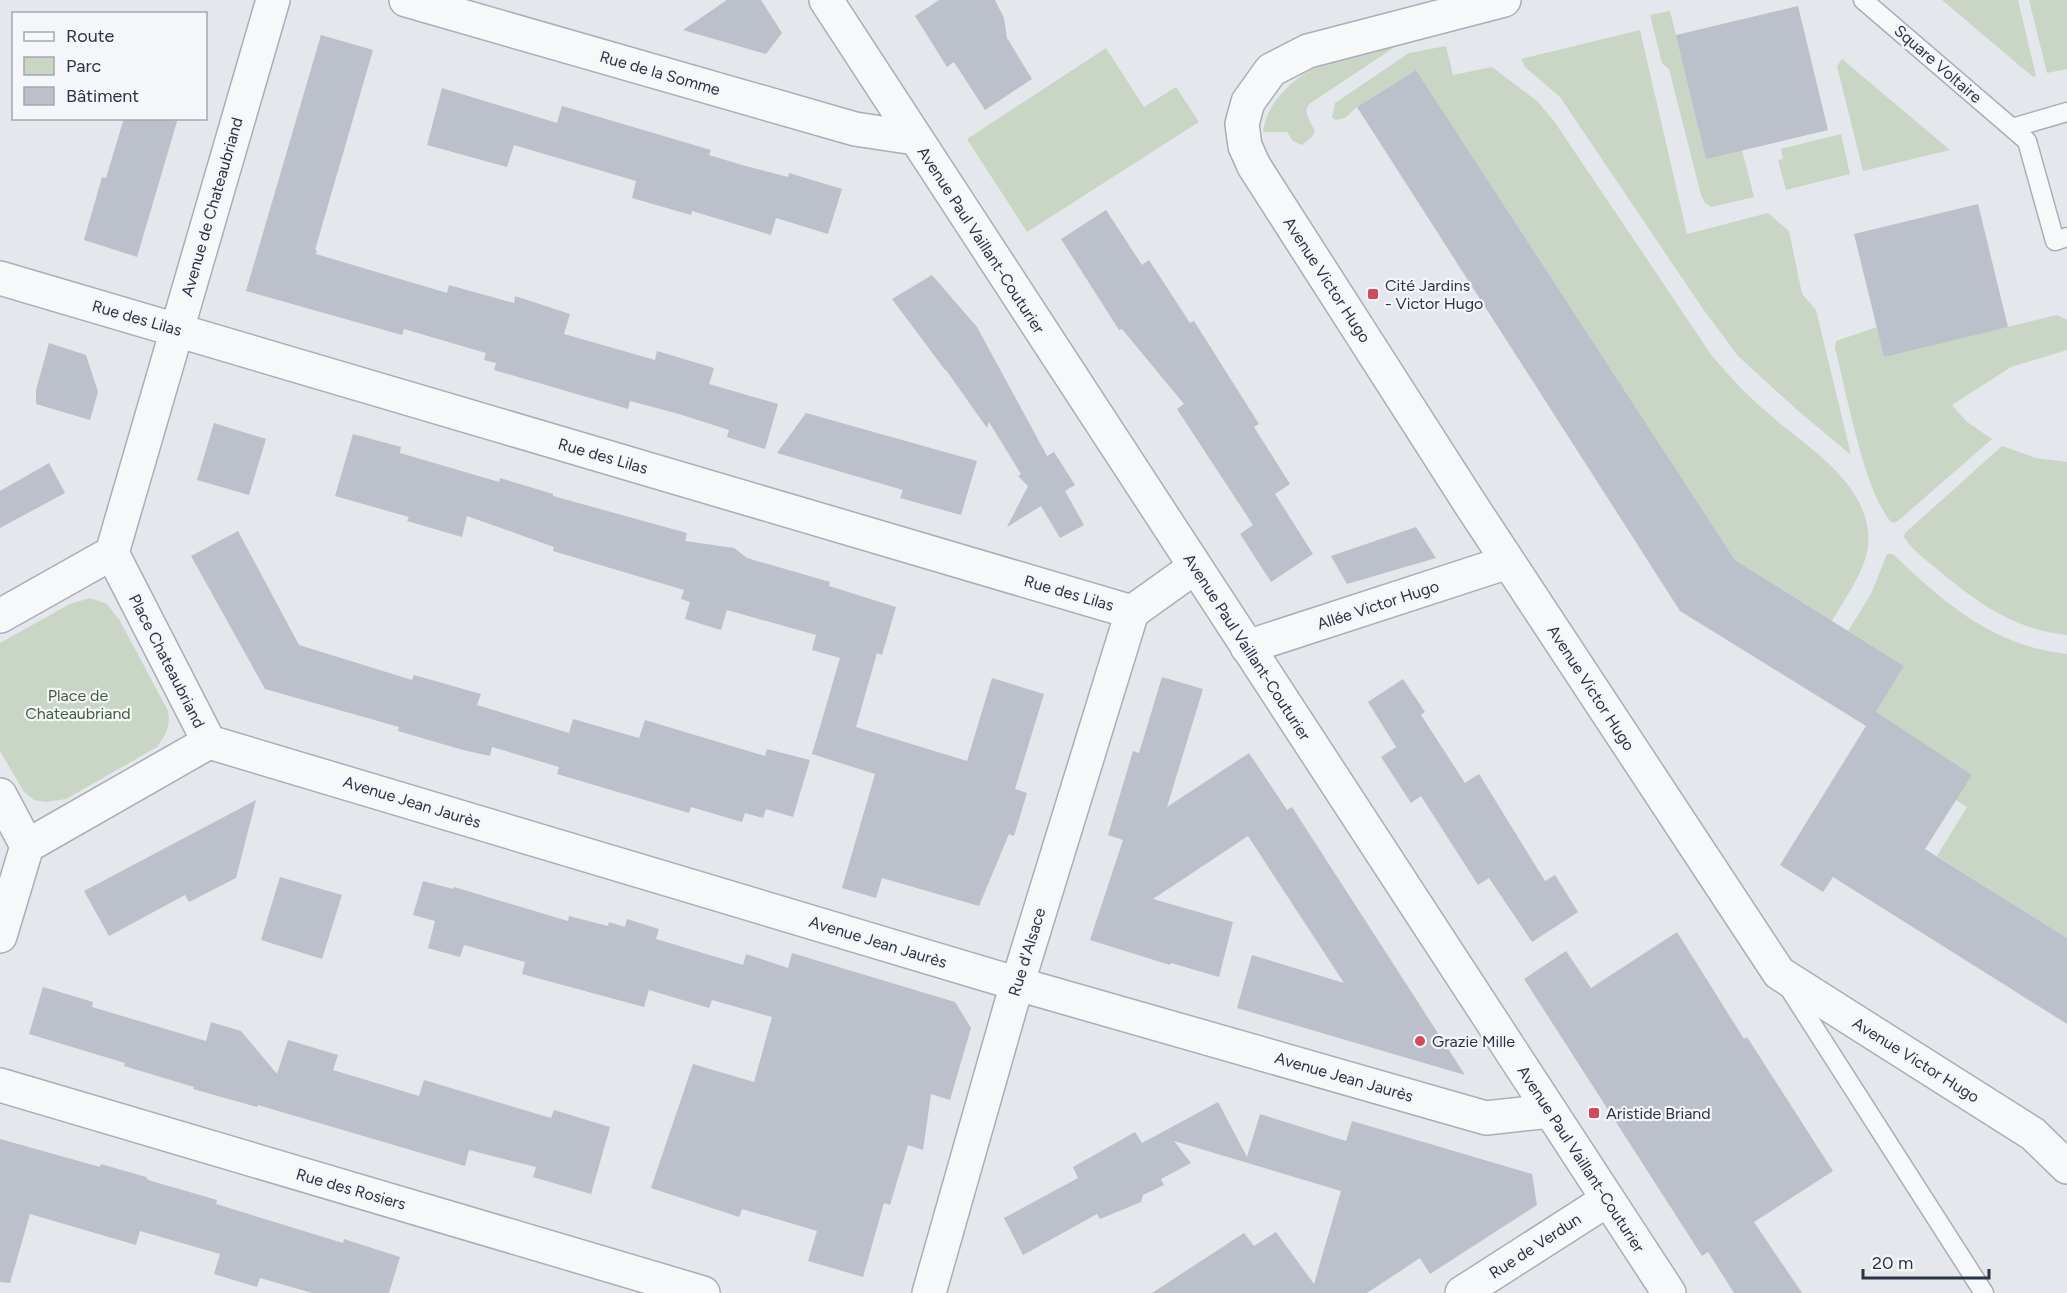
<svg xmlns="http://www.w3.org/2000/svg" width="2067" height="1293" font-family="Figtree,sans-serif">
<style>
.green{fill:#c9d6c5}
.building{fill:#bbc0ca}
.lines{fill:none;stroke-linecap:round;stroke-linejoin:round}
.lane-casing{stroke:#a9aeb7;stroke-width:21}
.street-casing{stroke:#a9aeb7;stroke-width:36}
.lane{stroke:#f7f8fa;stroke-width:18}
.street{stroke:#f7f8fa;stroke-width:33}
.poi-dot{fill:#d1495b;stroke:#f4f6f9;stroke-width:2}
.labels{text-anchor:middle;dominant-baseline:central;stroke-width:4.5;stroke-linejoin:round;paint-order:stroke}
.street-label{font-size:16px;fill:#2b3445;stroke:#f4f6f9}
.poi-label{font-size:16px;fill:#2b3445;stroke:#f4f6f9;text-anchor:start}
.park-label{font-size:16px;fill:#3f6138;stroke:#f4f6f9}
</style>
<rect width="100%" height="100%" fill="#e4e7ec"/>
<path class="green" d="M 1942,0 L 2018,0 L 2036,76 L 2033,77 Z
M 2029,0 L 2067,0 L 2067,69 L 2047,73 Z
M 1670,11 L 1676,35 L 1742,150 L 1754,197 L 1711,207 L 1705,203 L 1701,195 L 1669,69 L 1662,63 L 1650,15 Z
M 1640,30 L 1687,234 L 1768,213 L 1789,231 L 1802,294 L 1816,310 L 1851,455 L 1796,409 L 1738,356 L 1703,309 L 1560,97 L 1525,67 L 1521,59 Z
M 1401,43 L 1309,104 C 1302,115 1312,122 1315,132 L 1312,137 L 1302,145 L 1293,141 L 1287,132 L 1263,132 C 1267,98 1301,71 1332,60 C 1354,52 1378,49 1401,43 Z
M 1446,46 L 1453,75 L 1492,67 L 1537,101 L 1554,121 L 1712,356 C 1730,377 1749,397 1770,415 C 1809,449 1874,486 1868,547 C 1865,571 1844,600 1832,621 L 1735,560 L 1416,70 L 1357,107 L 1345,118 L 1336,120 L 1332,118 L 1335,103 L 1409,53 Z
M 1106,48 L 1144,107 L 1176,87 L 1199,122 L 1027,232 L 967,139 Z
M 1842,59 L 1950,150 L 1863,171 L 1837,66 Z
M 1841,134 L 1850,174 L 1786,190 L 1778,160 L 1783,159 L 1781,149 Z
M 2057,315 L 2067,320 L 2067,350 L 2011,367 L 1952,405 L 1967,422 L 1992,439 L 1899,520 L 1894,523 L 1891,522 C 1864,491 1846,390 1835,348 L 1836,341 L 1877,327 L 1884,356 Z
M 2002,446 L 2036,458 L 2067,462 L 2067,635 C 2015,630 1976,602 1937,569 C 1926,560 1912,550 1904,537 L 1905,533 Z
M 1887,554 L 1893,554 C 1944,603 1993,646 2067,654 L 2067,938 L 1937,856 L 1967,807 L 1956,800 L 1876,712 L 1904,666 L 1848,631 L 1871,594 Z
M 90,598 L 107,604 L 120,621 L 168,711 C 171,726 165,736 157,747 L 66,799 L 46,802 L 34,800 L 24,792 L 0,751 L 0,643 L 70,604 Z"/>
<path class="building" d="M 727,0 L 761,0 L 782,33 L 766,54 L 683,30 Z
M 939,0 L 995,0 L 1004,18 L 1007,38 L 1032,79 L 985,110 L 954,62 L 947,67 L 915,16 Z
M 1798,6 L 1828,130 L 1706,159 L 1676,35 Z
M 321,35 L 373,50 L 315,250 L 317,250 L 316,254 L 447,293 L 449,285 L 514,303 L 515,296 L 570,314 L 564,334 L 655,360 L 657,351 L 714,368 L 709,384 L 778,404 L 765,449 L 727,437 L 729,430 L 679,414 L 630,401 L 628,409 L 494,370 L 496,363 L 484,360 L 486,353 L 404,329 L 402,335 L 246,291 Z
M 1416,70 L 1735,560 L 1904,666 L 1876,712 L 1972,775 L 1925,849 L 2067,938 L 2067,1024 L 1833,877 L 1823,892 L 1780,865 L 1866,726 L 1680,611 L 1357,107 Z
M 442,88 L 557,123 L 562,106 L 711,150 L 709,155 L 742,165 L 788,177 L 789,173 L 842,189 L 828,234 L 776,218 L 771,235 L 692,211 L 691,215 L 632,198 L 636,181 L 514,145 L 507,167 L 427,145 Z
M 124,118 L 178,118 L 137,257 L 84,240 L 102,177 L 106,178 Z
M 1978,204 L 2008,327 L 1884,357 L 1854,234 Z
M 1106,210 L 1142,265 L 1149,260 L 1190,323 L 1194,321 L 1259,424 L 1254,427 L 1290,484 L 1275,494 L 1313,554 L 1271,582 L 1240,534 L 1253,525 L 1177,409 L 1184,404 L 1122,329 L 1119,330 L 1061,239 Z
M 932,275 L 977,327 L 1047,456 L 1054,452 L 1075,485 L 1065,491 L 1084,525 L 1060,538 L 1041,506 L 1007,527 L 1028,486 L 1018,476 L 1021,474 L 989,422 L 987,428 L 946,370 L 945,370 L 892,299 Z
M 49,343 L 86,355 L 98,392 L 90,420 L 36,404 L 36,390 Z
M 806,413 L 977,461 L 961,515 L 900,498 L 903,490 L 777,453 Z
M 214,423 L 266,439 L 249,495 L 197,480 Z
M 353,434 L 401,447 L 400,453 L 499,482 L 500,478 L 553,494 L 553,496 L 687,533 L 685,541 L 734,548 L 747,558 L 830,582 L 829,586 L 896,607 L 882,655 L 877,653 L 856,727 L 967,761 L 992,678 L 1044,694 L 1015,789 L 1027,793 L 1014,836 L 1009,834 L 979,906 L 882,878 L 876,898 L 842,888 L 875,774 L 812,754 L 840,658 L 812,650 L 816,635 L 727,610 L 721,630 L 685,619 L 690,602 L 681,599 L 684,590 L 553,551 L 554,547 L 467,516 L 462,537 L 407,521 L 409,517 L 335,496 Z
M 49,463 L 65,493 L 0,528 L 0,491 Z
M 1416,527 L 1436,558 L 1347,584 L 1331,556 Z
M 238,531 L 299,645 L 412,680 L 414,675 L 481,694 L 477,705 L 569,733 L 573,719 L 639,738 L 645,720 L 765,756 L 767,749 L 810,760 L 793,817 L 766,809 L 763,818 L 745,813 L 742,822 L 691,807 L 689,813 L 557,774 L 559,767 L 492,747 L 490,756 L 463,750 L 398,731 L 399,727 L 265,689 L 191,556 Z
M 1162,677 L 1203,689 L 1167,807 L 1249,753 L 1287,810 L 1292,807 L 1465,1075 L 1237,1008 L 1252,955 L 1344,983 L 1248,836 L 1153,899 L 1233,922 L 1219,977 L 1171,963 L 1170,965 L 1090,940 L 1123,840 L 1108,835 L 1133,751 L 1139,753 Z
M 1403,679 L 1425,712 L 1421,715 L 1465,783 L 1479,774 L 1545,881 L 1555,875 L 1578,912 L 1532,942 L 1489,878 L 1478,885 L 1421,796 L 1411,803 L 1381,757 L 1396,747 L 1368,702 Z
M 256,800 L 236,878 L 189,902 L 185,895 L 109,936 L 84,891 Z
M 280,877 L 342,895 L 322,959 L 261,940 Z
M 423,881 L 453,889 L 454,887 L 568,921 L 569,916 L 608,926 L 609,922 L 625,927 L 627,919 L 659,929 L 656,939 L 743,965 L 746,954 L 788,968 L 792,953 L 955,1002 L 971,1028 L 950,1100 L 931,1094 L 923,1150 L 908,1145 L 890,1205 L 884,1203 L 863,1277 L 808,1261 L 817,1231 L 742,1209 L 739,1217 L 651,1188 L 693,1064 L 754,1082 L 772,1017 L 712,1000 L 709,1008 L 649,990 L 644,1007 L 522,974 L 525,962 L 464,945 L 460,957 L 428,948 L 435,921 L 413,915 Z
M 1677,932 L 1744,1039 L 1747,1037 L 1833,1171 L 1754,1222 L 1802,1293 L 1734,1293 L 1708,1252 L 1702,1256 L 1524,979 L 1566,951 L 1591,988 Z
M 43,987 L 93,1002 L 92,1007 L 206,1041 L 211,1022 L 241,1031 L 277,1074 L 288,1040 L 338,1055 L 333,1070 L 419,1096 L 424,1080 L 551,1118 L 554,1110 L 610,1127 L 591,1194 L 533,1177 L 536,1167 L 469,1150 L 465,1166 L 258,1105 L 257,1107 L 193,1089 L 194,1087 L 124,1066 L 125,1063 L 29,1034 Z
M 1218,1102 L 1247,1157 L 1260,1114 L 1346,1141 L 1352,1121 L 1532,1174 L 1537,1205 L 1430,1274 L 1420,1258 L 1367,1293 L 1152,1293 L 1244,1233 L 1254,1246 L 1276,1232 L 1314,1284 L 1341,1191 L 1174,1141 L 1191,1163 L 1161,1179 L 1164,1185 L 1143,1195 L 1141,1202 L 1100,1219 L 1097,1214 L 1023,1255 L 1004,1218 L 1078,1178 L 1073,1167 L 1135,1132 L 1142,1143 Z
M 0,1139 L 100,1167 L 101,1164 L 146,1177 L 148,1180 L 217,1200 L 216,1204 L 343,1243 L 344,1239 L 400,1257 L 389,1293 L 312,1293 L 260,1278 L 257,1287 L 214,1274 L 220,1254 L 140,1231 L 136,1245 L 30,1214 L 10,1283 L 0,1282 Z"/>
<g class="lines">
<g class="lane-casing">
<path id="lane" d="M 1863,0 L 2012,128 L 2067,112
M 2012,128 L 2027,141 L 2055,241 L 2067,237
M 1787,985 L 1984,1293"/>
</g>
<g class="street-casing">
<path id="street" d="M 406,0 L 855,129 L 915,138
M 826,0 L 1669,1293
M 1504,0 L 1308,51 L 1271,70 L 1248,102 L 1242,124 L 1245,146 L 1254,166 L 1469,502 L 1779,973 L 2033,1134 L 2067,1167
M 0,278 L 1132,612
M 112,553 L 273,0
M 1132,612 L 1195,567
M 0,616 L 112,553 L 209,742 L 27,846
M 1247,647 L 1508,562
M 209,742 L 1018,984 L 1486,1118 L 1550,1111
M 0,795 L 27,846
M 0,936 L 27,846
M 0,1085 L 703,1293
M 929,1293 L 1010,1008 L 1132,612
M 1462,1293 L 1607,1200"/>
</g>
<use href="#lane" class="lane"/>
<use href="#street" class="street"/>
</g>
<g class="poi-dot">
<rect x="1367" y="288" width="12" height="12" rx="3"/>
<circle cx="1420" cy="1041" r="6"/>
<rect x="1588" y="1107" width="12" height="12" rx="3"/>
</g>
<g class="labels">
<g class="street-label">
<text transform="translate(1938 64) rotate(41)">Square Voltaire</text>
<text transform="translate(660 73) rotate(16)">Rue de la Somme</text>
<text transform="translate(212 207) rotate(-74)">Avenue de Chateaubriand</text>
<text transform="translate(981 240) rotate(57)">Avenue Paul Vaillant-Couturier</text>
<text transform="translate(1327 280) rotate(57)">Avenue Victor Hugo</text>
<text transform="translate(137 318) rotate(16)">Rue des Lilas</text>
<text transform="translate(603 456) rotate(16)">Rue des Lilas</text>
<text transform="translate(1069 593) rotate(16)">Rue des Lilas</text>
<text transform="translate(1378 605) rotate(-18)">Allée Victor Hugo</text>
<text transform="translate(1247 647) rotate(57)">Avenue Paul Vaillant-Couturier</text>
<text transform="translate(167 661) rotate(63)">Place Chateaubriand</text>
<text transform="translate(1591 688) rotate(57)">Avenue Victor Hugo</text>
<text transform="translate(412 802) rotate(17)">Avenue Jean Jaurès</text>
<text transform="translate(878 942) rotate(17)">Avenue Jean Jaurès</text>
<text transform="translate(1027 952) rotate(-73)">Rue d'Alsace</text>
<text transform="translate(1916 1060) rotate(32)">Avenue Victor Hugo</text>
<text transform="translate(1344 1077) rotate(16)">Avenue Jean Jaurès</text>
<text transform="translate(1581 1159) rotate(57)">Avenue Paul Vaillant-Couturier</text>
<text transform="translate(351 1189) rotate(16)">Rue des Rosiers</text>
<text transform="translate(1535 1246) rotate(-33)">Rue de Verdun</text>
</g>
<g class="poi-label">
<text x="1385" y="285">Cité Jardins<tspan x="1385" dy="18">- Victor Hugo</tspan></text>
<text x="1432" y="1041">Grazie Mille</text>
<text x="1606" y="1113">Aristide Briand</text>
</g>
<g class="park-label">
<text x="78" y="695">Place de<tspan x="78" dy="18">Chateaubriand</tspan></text>
</g>
</g>
<rect x="12" y="12" width="195" height="108" fill="#f4f6f9" stroke="#a4a8b1" stroke-width="1.5"/>
<rect x="24" y="32" width="30" height="9" fill="#f7f8fa" stroke="#a4a8b1" stroke-width="1.5"/>
<text x="66" y="42" font-size="18" fill="#2b3445">Route</text>
<rect x="24" y="57" width="30" height="18" fill="#c9d6c5" stroke="#a4a8b1" stroke-width="1.5"/>
<text x="66" y="72" font-size="18" fill="#2b3445">Parc</text>
<rect x="24" y="87" width="30" height="18" fill="#bbc0ca" stroke="#a4a8b1" stroke-width="1.5"/>
<text x="66" y="102" font-size="18" fill="#2b3445">Bâtiment</text>
<path d="M1863 1269v9h126v-9" fill="none" stroke="#2b3445" stroke-width="3"/>
<text x="1872" y="1269" font-size="18" fill="#2b3445" stroke="#f4f6f9" stroke-width="4.5" paint-order="stroke">20 m</text>
</svg>
